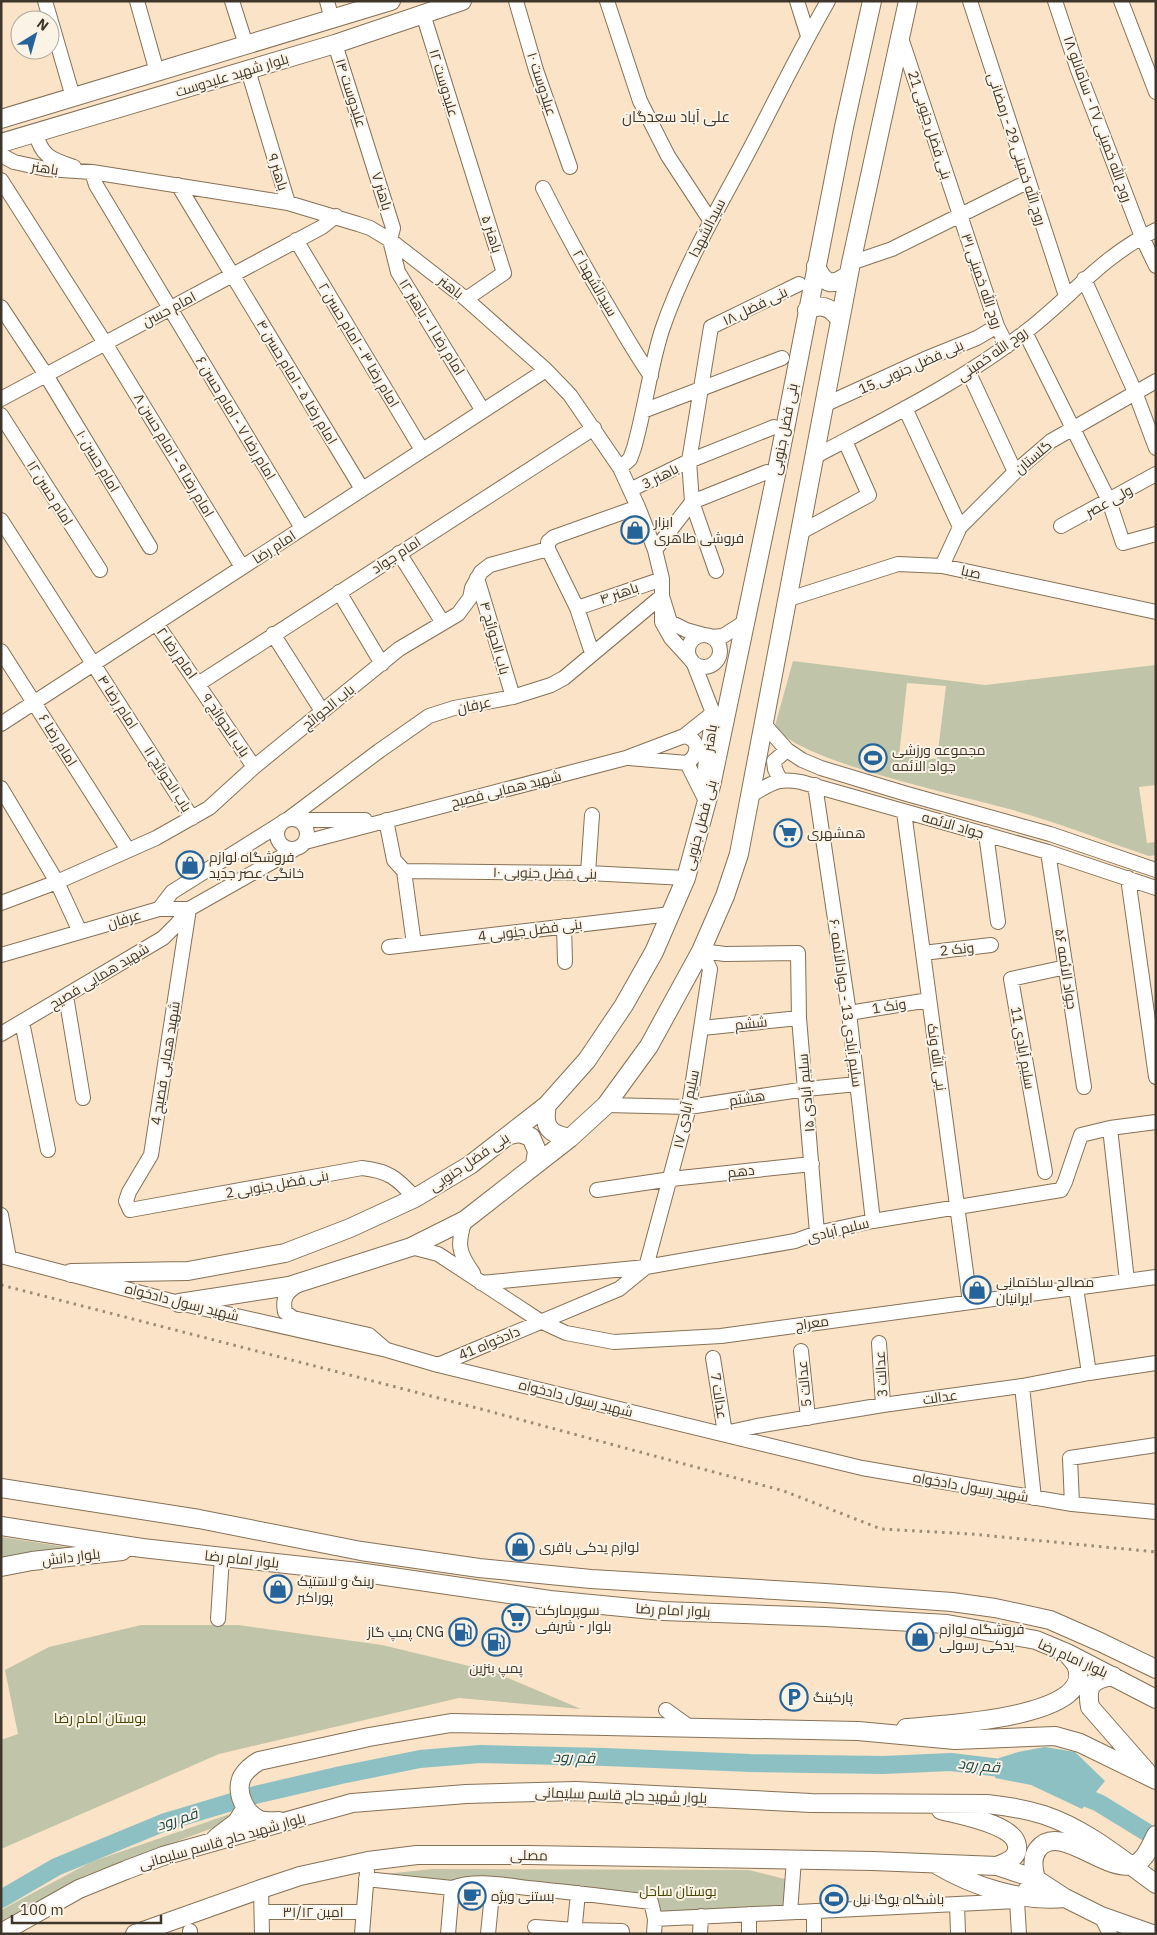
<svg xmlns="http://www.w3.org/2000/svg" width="1157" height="1935" font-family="'IBM Plex Sans',Cairo,sans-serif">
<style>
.green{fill:#c0c4a8;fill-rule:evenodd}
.water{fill:#8dc0c3}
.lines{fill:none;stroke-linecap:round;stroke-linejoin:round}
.river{stroke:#8dc0c3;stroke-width:18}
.minor-casing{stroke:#857156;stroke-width:16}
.major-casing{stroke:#857156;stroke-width:20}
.minor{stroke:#fff;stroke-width:14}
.major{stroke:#fff;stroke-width:18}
.rail{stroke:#9b8c77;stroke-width:3;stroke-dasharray:2.5 5;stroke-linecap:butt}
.labels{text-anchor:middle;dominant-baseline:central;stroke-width:4;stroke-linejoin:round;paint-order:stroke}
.street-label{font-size:14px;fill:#3e362a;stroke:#fcf3e7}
.poi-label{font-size:14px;fill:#3e362a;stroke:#fcf3e7;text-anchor:start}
.park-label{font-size:14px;fill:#434804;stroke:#fcf3e7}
.neighbourhood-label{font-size:15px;fill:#3e362a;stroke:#fcf3e7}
.water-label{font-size:15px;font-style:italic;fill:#154547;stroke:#fcf3e7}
</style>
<rect width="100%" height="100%" fill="#fae3c6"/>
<path class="green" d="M 793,661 L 985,685 L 1156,665 L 1156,785 L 1139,787 L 1147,843 L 1156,842 L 1156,855 L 1149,856 C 1102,840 1056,822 1009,809 C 964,796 795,761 775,726 ZM 907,683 L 946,686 L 937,759 L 899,756 Z
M 1,1537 L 79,1549 L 1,1559 Z
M 141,1625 L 238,1625 L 382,1645 L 494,1672 L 581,1709 L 459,1698 L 219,1754 L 1,1849 L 1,1740 L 18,1734 L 5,1670 L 49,1647 Z
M 230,1814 L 229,1822 L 86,1875 L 1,1921 L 1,1910 L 91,1862 Z
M 433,1869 L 749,1870 L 785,1879 L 785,1905 L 661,1915 L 657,1897 L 498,1881 L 447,1884 L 375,1875 Z"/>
<path class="water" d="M 1045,1747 L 1075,1752 L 1105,1781 L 1082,1809 L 1031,1785 L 995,1778 L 999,1758 L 1018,1752 Z"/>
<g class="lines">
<path class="river" d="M 1069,1791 L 1099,1803 L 1156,1838
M 1,1899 L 56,1867 L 165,1822 L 255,1795 L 341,1775 L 420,1759 L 480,1754 L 606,1757 L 750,1763 L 883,1765 L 951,1762 L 1009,1769 L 1019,1772"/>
<g class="minor-casing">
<path id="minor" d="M 45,1 L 73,97
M 137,1 L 157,72
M 232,1 L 246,45
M 327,1 L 332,20
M 516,1 L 536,70 L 570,167
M 607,1 L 640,101 L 668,156 L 710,220
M 797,1 L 808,36
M 970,1 L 1066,296
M 1055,1 L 1078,70 L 1142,237 L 1156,266
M 1121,1 L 1156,92
M 423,14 L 504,273 L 466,299
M 900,35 L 997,326 L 1007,346
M 335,44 L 393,228 L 390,240 L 398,272 L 483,411
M 248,70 L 288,203
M 36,133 C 41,157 53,160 74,167
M 1,155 L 14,162 L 46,169 L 92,172 L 288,203 L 358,224 L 370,228 L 390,240 L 466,299 L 546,370 L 570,395 L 620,468 L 638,507 L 655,550 L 662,579 L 662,596 L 564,678 L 551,685 L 513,697 L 454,708 L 429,716 L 379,751 L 287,820
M 92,172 L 96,185 L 302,528
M 1,180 L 105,343 L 242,567
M 178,185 L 362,489
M 543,188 C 563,228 584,266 606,303 C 621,328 634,352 651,376
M 296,240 L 422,450
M 851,263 L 892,249 L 1027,182
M 1084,279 L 1135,392 L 1156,448
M 1,307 L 46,375 L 150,547
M 1025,332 L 1109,501 L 1123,543 L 1156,534
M 969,373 L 1015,472
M 1,399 L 322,227 L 336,216
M 824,405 L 925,359 L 977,338 L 997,326
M 905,408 L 960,527
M 643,411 L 782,358
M 1,415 L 100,570
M 814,457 C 885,419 959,383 1024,333 C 1068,300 1104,254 1156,230
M 620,468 L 630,459 L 634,448 C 645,409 650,368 662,330 C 684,265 720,206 752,145 C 777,97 801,48 828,1
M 630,490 L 689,461 L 774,427
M 692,502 L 767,472
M 1,520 L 192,818
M 1061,526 L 1156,474
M 801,532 L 869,495 L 845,441
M 548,549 L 577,608 L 592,653
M 655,550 L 692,502
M 399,553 L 443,623
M 942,566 L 960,527 L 1015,472 L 1051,441 L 1156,381
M 716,571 L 692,502 L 689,461 L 711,327 L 799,284
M 477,578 L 513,697
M 339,592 L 382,664
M 789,599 L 898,564 L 942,566 L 1156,612
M 577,608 L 662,579
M 156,623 L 254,767
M 273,634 L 322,711
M688 651a16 16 0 1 1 32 0a16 16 0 1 1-32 0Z
M 711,637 L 723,636 L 745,622
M 1,651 L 128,850
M 692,661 L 671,638 L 662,622 L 662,596 L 670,622 L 686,630 L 704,635
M 694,664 L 713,713 L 705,768 L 711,786
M 198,684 L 594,428
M 763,723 L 787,750 L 802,760 L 821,768 L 907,794 L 1050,834 L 1156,870
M 1,724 L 546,370
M 684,736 C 701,739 699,755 687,763
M 629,758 L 687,763 L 706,801
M 780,780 L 775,769 L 774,761 L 787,750
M 815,785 L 849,1013 L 873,1221
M 1,788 L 57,882 L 80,932
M 751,795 C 771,784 777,777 801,782 L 1048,852 L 1156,888
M 904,812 L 970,1302
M277 834a15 15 0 1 1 30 0a15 15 0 1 1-30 0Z
M 297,820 L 365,820
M 386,820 L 394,860 L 404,871 L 414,944
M 986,834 L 998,922
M 305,842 L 626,758 L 684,736 L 713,713
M 1048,852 L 1084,1087
M 404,871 L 588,873 L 686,878
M 588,873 L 592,815
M 1128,878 L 1156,1077
M 1,903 L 57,882 L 156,838 L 209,808 L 254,767 L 399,649 L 458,614 L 470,598 L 472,588 L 481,572 L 490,565 L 548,549 L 548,542 L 554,537 L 638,507
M 159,909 L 189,909 L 295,849
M 189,909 L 151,1155 L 129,1192 L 126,1201 L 130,1210 L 362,1168 C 389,1171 397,1178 415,1198
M 564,926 L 565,962
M 389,947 L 671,914
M 701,951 L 725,954 L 798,953 L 799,1018 L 817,1233
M 923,953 L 991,945
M 1,955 L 159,909 L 172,892 L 282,823
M 66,996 L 83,1098
M 849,1013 L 929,1000
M 22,1022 L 48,1150
M 702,1028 L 799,1018
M 1,1034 L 163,938 L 176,925 L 189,910
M 606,1105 L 689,1107 L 806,1089 L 857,1084
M 1110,1128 L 1127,1281
M 1045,1172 L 1011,979 L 1066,967
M 597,1190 L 671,1179 L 812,1164
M 1,1215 L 9,1258
M 465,1220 C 457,1244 458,1252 473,1273
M 411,1247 L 438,1254 L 540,1321 L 566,1333 L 614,1342 L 721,1336 L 1156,1277
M 1,1256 L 179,1303 L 387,1350 L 438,1365 L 862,1468 L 1072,1504 L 1156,1512
M 481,1283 L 646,1267 L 795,1241 L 817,1233 L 873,1221 L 1061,1190 L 1065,1182 L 1081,1135 L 1110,1128 L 1156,1122
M 299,1284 C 287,1292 282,1297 285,1312 L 293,1318 L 369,1335 L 384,1348
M 1076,1288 L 1089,1373
M 879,1343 L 883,1405
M 801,1351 L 808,1418
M 713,1358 L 725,1433 L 757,1426 L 883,1405 L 1022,1386 L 1089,1373 L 1156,1363
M 438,1365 L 619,1289 L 646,1267 L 689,1107 L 710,969 L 701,951
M 1022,1386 L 1034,1498
M 1072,1504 L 1070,1458 L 1156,1445
M 218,1619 L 222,1557
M 666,1710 L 691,1728
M 366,1879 L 452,1888 C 475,1879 503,1885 528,1888 C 569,1892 610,1897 651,1902 L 655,1919 L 1017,1901 L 1019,1934
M 261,1889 L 262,1934
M 957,1904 L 958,1933
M 262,1912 L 363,1912
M 790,1912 L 794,1860
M 749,1914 L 749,1934
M 1101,1916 L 1110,1934
M 535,1927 L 575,1930 L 622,1931
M 190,1931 L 190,1934
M 362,1934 L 367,1872
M 448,1934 L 452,1888
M 488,1934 L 493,1884
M 574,1934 L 578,1893
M 654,1934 L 655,1919
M 700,1934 L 701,1916
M 814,1934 L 814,1911"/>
</g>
<g class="major-casing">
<path id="major" d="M 1,119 L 391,1
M 1,143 L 335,44 L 462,1
M 816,266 C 824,285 833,287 849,274
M 807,310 C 822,303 831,307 840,320
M 547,1105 C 543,1126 548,1134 570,1138
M 510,1135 L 520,1133 L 531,1137 L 537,1151 L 535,1164
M 71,1273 L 188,1271 L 285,1253 L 350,1228 L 415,1198 L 470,1165 L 547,1105 L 587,1060 L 624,1005 L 654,952 L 686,878 L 711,786 L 777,470 L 844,127 L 872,1
M 179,1303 L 289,1286 L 411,1247 L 465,1220 L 570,1138 L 606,1105 L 649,1046 L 701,951 L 725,896 L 739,854 L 851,263 L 908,1
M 1,1488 L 199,1519 L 361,1551 L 479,1568 L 591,1579 L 825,1593 L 952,1602 L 995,1608 L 1050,1620 L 1100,1642 L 1156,1669
M 1,1526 L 142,1548 L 358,1572 L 550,1600 L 663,1611 L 825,1617 L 947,1624 L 1036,1640 L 1067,1653 L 1156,1699
M 1,1567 L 32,1561 L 122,1551
M 1113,1676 C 1092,1679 1086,1686 1090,1707 L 1147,1772
M 906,1728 C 934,1725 1100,1719 1076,1665 C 1074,1661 1069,1657 1067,1653
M 941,1810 C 959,1815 1015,1824 1017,1846 C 1019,1858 1006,1862 997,1866
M 279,1821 C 272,1821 266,1822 260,1820 C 245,1814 235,1792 242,1777 C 246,1770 252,1765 259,1761 L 369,1737 L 451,1723 L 858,1731 L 955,1740 L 1055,1736 L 1080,1743 L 1156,1780
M 216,1838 L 237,1822 L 245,1809
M 937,1865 C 974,1887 1022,1902 1065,1898
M 1023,1896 L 1036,1879 C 1033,1869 1031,1858 1038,1849 C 1059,1822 1104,1872 1132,1865 C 1145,1862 1150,1846 1156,1835
M 1,1933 L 79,1889 L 126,1870 L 163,1856 L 352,1803 L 466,1794 L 576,1791 L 811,1803 L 987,1804 C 1006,1806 1025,1809 1044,1815 C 1086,1829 1120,1858 1156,1884
M 135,1934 L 261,1889 L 300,1876 L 368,1861 L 417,1855 L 528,1855 L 873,1861 L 997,1866 L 1036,1879 L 1065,1898 L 1101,1916 L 1152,1934"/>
</g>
<use href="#minor" class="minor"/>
<use href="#major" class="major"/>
<path class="rail" d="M 1,1285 L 481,1409 L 784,1491 L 881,1529 L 971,1534 L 1156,1552"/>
</g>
<defs>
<g id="shop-ring" transform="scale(1.4375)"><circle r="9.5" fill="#fcf3e7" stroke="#25649a" stroke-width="1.5"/><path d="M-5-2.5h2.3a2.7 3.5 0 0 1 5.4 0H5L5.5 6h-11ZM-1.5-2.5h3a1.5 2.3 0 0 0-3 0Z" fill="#25649a"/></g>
<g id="stadium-ring" transform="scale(1.4375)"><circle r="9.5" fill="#fcf3e7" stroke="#25649a" stroke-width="1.5"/><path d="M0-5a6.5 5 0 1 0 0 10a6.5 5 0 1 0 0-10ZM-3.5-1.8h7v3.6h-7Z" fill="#25649a"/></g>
<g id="supermarket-ring" transform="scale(1.4375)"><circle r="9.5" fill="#fcf3e7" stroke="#25649a" stroke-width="1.5"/><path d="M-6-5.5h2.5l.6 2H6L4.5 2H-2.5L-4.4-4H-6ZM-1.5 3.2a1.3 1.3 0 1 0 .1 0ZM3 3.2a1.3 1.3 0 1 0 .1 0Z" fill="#25649a"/></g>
<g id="fuel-ring" transform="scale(1.4375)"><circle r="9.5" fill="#fcf3e7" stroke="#25649a" stroke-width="1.5"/><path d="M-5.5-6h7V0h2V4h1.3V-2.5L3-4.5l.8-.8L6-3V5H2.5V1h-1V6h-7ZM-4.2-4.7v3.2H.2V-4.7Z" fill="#25649a"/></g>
<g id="parking-ring" transform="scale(1.4375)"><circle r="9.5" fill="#fcf3e7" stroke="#25649a" stroke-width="1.5"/><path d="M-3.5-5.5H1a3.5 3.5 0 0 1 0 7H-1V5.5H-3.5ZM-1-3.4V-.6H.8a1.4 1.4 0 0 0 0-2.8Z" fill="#25649a"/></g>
<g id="cafe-ring" transform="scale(1.4375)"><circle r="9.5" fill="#fcf3e7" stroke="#25649a" stroke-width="1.5"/><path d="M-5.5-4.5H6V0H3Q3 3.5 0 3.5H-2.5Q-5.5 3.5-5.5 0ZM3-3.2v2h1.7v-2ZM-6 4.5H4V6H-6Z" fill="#25649a"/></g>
</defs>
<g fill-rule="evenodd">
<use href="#shop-ring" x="635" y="530"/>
<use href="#stadium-ring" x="873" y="758"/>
<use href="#supermarket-ring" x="788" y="833"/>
<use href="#shop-ring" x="190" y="865"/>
<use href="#shop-ring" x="977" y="1290"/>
<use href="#shop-ring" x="520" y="1547"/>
<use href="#shop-ring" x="278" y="1589"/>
<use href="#supermarket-ring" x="516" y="1618"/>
<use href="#fuel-ring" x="463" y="1632"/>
<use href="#shop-ring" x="920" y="1637"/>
<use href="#fuel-ring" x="496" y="1642"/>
<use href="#parking-ring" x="794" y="1697"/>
<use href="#cafe-ring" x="472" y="1896"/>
<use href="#stadium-ring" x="834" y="1899"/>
</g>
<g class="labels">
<g class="street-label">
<text transform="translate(232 75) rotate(-17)">بلوار شهید علیدوست</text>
<text transform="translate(444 83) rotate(73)">علیدوست ۱۲</text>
<text transform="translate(542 84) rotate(72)">عیلدوست ۱۰</text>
<text transform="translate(351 93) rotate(72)">علیدوست ۱۴</text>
<text transform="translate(1098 119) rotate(70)">روح الله خمینی ۲۷ - سامانلو ۱۸</text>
<text transform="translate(930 125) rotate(72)">بنی فضل جنوبی 21</text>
<text transform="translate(1017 149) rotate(72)">روح الله خمینی 29 - رمضانی</text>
<text transform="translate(45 168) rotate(9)">باهنر</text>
<text transform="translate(278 172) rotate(72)">باهنر ۹</text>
<text transform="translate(382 191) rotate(73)">باهنر ۷</text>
<text transform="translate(707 228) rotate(-63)">سیدالشهدا</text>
<text transform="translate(492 234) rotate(72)">باهنر ۵</text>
<text transform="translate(982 281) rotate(71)">روح الله خمینی ۳۱</text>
<text transform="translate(595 283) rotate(60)">سیدالشهدا ۲</text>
<text transform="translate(451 287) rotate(38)">باهنر</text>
<text transform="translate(755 306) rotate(-26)">بنی فضل ۱۸</text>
<text transform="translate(169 309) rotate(-28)">امام حسن</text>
<text transform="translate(432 327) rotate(58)">امام رضا ۱ - باهنر ۱۲</text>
<text transform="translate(359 345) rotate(59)">امام رضا ۳ - امام حسن ۲</text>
<text transform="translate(992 354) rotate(-35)">روح الله خمینی</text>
<text transform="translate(911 367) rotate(-24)">بنی فضل جنوبی 15</text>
<text transform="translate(297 382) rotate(59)">امام رضا ۵ - امام حسن ۴</text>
<text transform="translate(236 418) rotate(59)">امام رضا ۷ - امام حسن ۶</text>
<text transform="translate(784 429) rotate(-79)">بنی فضل جنوبی</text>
<text transform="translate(174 455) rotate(59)">امام رضا ۹ - امام حسن ۸</text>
<text transform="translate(1033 457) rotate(-40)">گلستان</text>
<text transform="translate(98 461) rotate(59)">امام حسن ۱۰</text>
<text transform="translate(660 476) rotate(-27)">باهنر 3</text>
<text transform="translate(50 493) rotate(58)">امام حسن ۱۲</text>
<text transform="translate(1109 501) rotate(-29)">ولی عصر</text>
<text transform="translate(274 547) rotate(-33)">امام رضا</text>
<text transform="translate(396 555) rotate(-33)">امام جواد</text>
<text transform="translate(971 572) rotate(12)">صبا</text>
<text transform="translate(619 593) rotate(-19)">باهنر ۴</text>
<text transform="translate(495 638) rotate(74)">باب الحوائج ۴</text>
<text transform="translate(177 653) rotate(55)">امام رضا ۲</text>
<text transform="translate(118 702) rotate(57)">امام رضا ۴</text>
<text transform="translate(474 705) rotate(-12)">عرفان</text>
<text transform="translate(328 707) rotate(-39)">باب الحوائج</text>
<text transform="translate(226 725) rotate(56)">باب الحوائج ۹</text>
<text transform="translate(710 738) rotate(-81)">باهنر</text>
<text transform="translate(58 740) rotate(58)">امام رضا ۶</text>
<text transform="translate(168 779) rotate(57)">باب الحوائج ۱۱</text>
<text transform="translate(506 789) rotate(-14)">شهید همایی فصیح</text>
<text transform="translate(700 825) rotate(-75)">بنی فضل جنوبی</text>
<text transform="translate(953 825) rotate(16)">جواد الائمه</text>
<text transform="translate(545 873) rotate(1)">بنی فضل جنوبی ۱۰</text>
<text transform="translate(124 919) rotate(-17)">عرفان</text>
<text transform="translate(530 930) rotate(-7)">بنی فضل جنوبی 4</text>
<text transform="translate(957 949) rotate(-6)">ونک 2</text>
<text transform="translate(1066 969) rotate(81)">جواد الائمه ۵۶</text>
<text transform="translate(99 976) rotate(-31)">شهید همایی فصیح</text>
<text transform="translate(846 1003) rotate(82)">سلیم آبادی 13 - جوادالائمه ۶۰</text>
<text transform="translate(889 1006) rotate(-9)">ونک 1</text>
<text transform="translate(751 1023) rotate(-6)">ششم</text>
<text transform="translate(1023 1048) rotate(80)">سلیم آبادی 11</text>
<text transform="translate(937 1057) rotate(82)">نبی الله ونک</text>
<text transform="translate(165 1063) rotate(-81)">شهید همایی فصیح 4</text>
<text transform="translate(806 1093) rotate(-95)">سلیم آبادی ۱۵</text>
<text transform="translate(747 1098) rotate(-9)">هشتم</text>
<text transform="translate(686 1109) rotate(-78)">سلیم آبادی ۱۷</text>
<text transform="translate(469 1162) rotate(-34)">بنی فضل جنوبی</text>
<text transform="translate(741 1171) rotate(-6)">دهم</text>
<text transform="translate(277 1184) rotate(-10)">بنی فضل جنوبی 2</text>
<text transform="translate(838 1230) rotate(-14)">سلیم آبادی</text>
<text transform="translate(182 1302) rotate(14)">شهید رسول دادخواه</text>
<text transform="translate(812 1323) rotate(-8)">معراج</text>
<text transform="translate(489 1343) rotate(-23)">دادخواه 41</text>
<text transform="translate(881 1374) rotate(-94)">عدالت 3</text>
<text transform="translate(804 1384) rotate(-96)">عدالت 5</text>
<text transform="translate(719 1396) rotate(81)">عدالت 7</text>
<text transform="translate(940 1397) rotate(-8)">عدالت</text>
<text transform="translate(576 1398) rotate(14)">شهید رسول دادخواه</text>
<text transform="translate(971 1487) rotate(10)">شهید رسول دادخواه</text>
<text transform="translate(71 1557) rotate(-7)">بلوار دانش</text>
<text transform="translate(242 1559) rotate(6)">بلوار امام رضا</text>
<text transform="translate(673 1610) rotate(3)">بلوار امام رضا</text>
<text transform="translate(1073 1658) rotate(24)">بلوار امام رضا</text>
<text transform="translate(621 1795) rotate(2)">بلوار شهید حاج قاسم سلیمانی</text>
<text transform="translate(222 1841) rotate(-16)">بلوار شهید حاج قاسم سلیمانی</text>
<text transform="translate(529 1855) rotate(1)">مصلی</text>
<text x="313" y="1912">امین ۳۱/۱۲</text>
</g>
<g class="poi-label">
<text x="654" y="522">ابزار<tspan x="654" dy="16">فروشی طاهری</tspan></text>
<text x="892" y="750">مجموعه ورزشی<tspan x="892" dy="16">جواد الائمه</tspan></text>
<text x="807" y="833">همشهری</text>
<text x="209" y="857">فروشگاه لوازم<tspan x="209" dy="16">خانگی عصر جدید</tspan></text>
<text x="996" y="1282">مصالح ساختمانی<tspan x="996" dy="16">ایرانیان</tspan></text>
<text x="539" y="1547">لوازم یدکی باقری</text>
<text x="297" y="1581">رینگ و لاستیک<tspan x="297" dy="16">پوراکبر</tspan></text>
<text x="535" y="1610">سوپرمارکت<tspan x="535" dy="16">بلوار - شریفی</tspan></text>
<text x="939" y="1629">فروشگاه لوازم<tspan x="939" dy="16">یدکی رسولی</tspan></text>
<text x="444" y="1632" text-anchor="end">پمپ گاز CNG</text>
<text x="496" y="1668" text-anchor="middle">پمپ بنزین</text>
<text x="813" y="1697">پارکینگ</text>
<text x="491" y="1896">بستنی ویژه</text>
<text x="853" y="1899">باشگاه یوگا نیل</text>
</g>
<g class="park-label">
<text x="100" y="1718">بوستان امام رضا</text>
<text x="678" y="1891">بوستان ساحل</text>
</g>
<g class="neighbourhood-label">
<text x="676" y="116">علی آباد سعدگان</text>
</g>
<g class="water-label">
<text transform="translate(574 1757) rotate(2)">قم رود</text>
<text transform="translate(979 1765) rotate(6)">قم رود</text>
<text transform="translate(177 1819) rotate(-18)">قم رود</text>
</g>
</g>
<rect width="1157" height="1935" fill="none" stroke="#3e362a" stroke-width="5"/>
<g transform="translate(35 35) rotate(37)"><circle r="24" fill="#fcf3e7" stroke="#b0a79b"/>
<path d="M0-4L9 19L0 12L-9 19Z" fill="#25649a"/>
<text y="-8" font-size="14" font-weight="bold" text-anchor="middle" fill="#3e362a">N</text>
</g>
<path d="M12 1915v8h149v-8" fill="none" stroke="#3e362a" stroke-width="2.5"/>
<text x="20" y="1915" font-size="15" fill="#3e362a" stroke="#fcf3e7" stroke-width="4" paint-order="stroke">100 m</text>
</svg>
